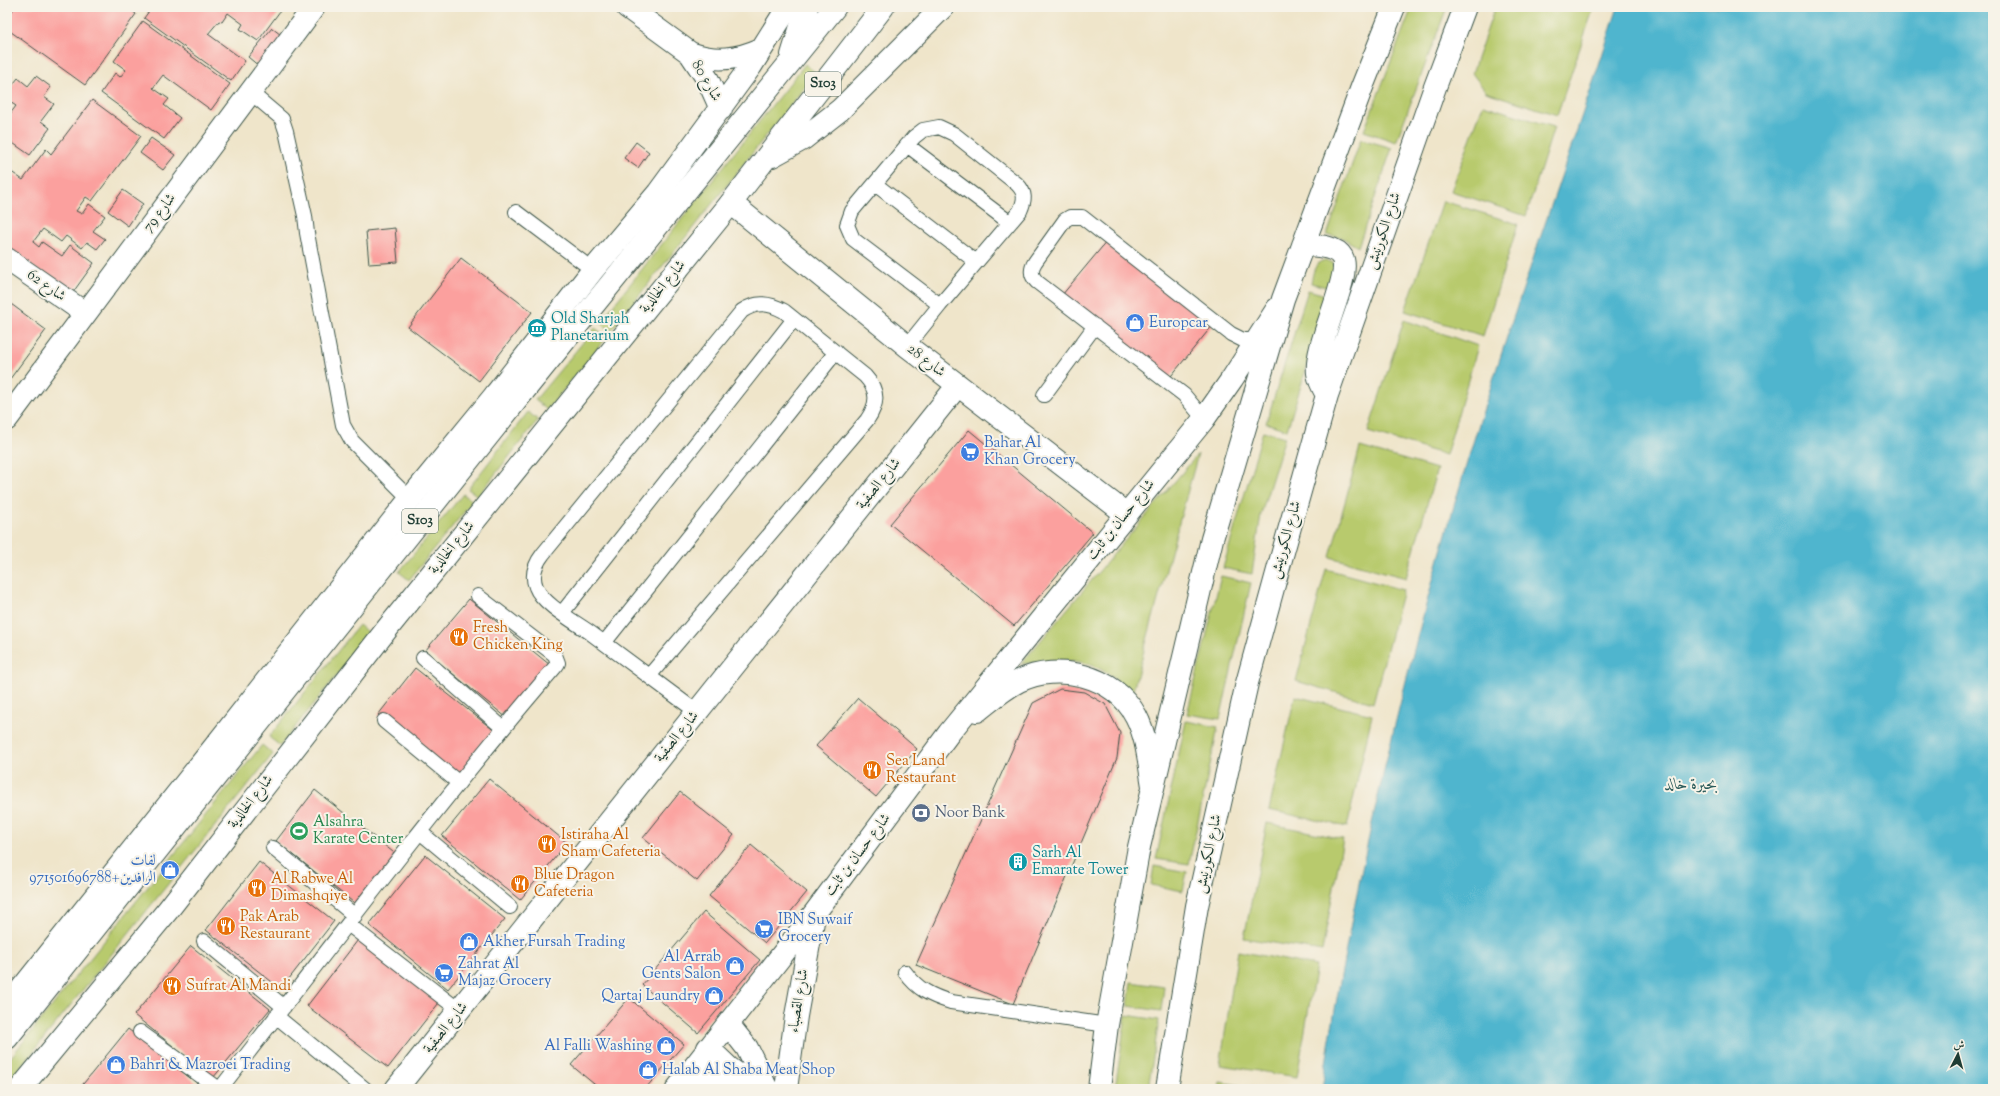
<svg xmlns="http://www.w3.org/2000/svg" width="2000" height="1096" font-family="'Sorts Mill Goudy',Amiri,serif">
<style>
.green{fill:#b8ca6d;stroke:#6c8450}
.water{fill:#4fb5ce;stroke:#377981}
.building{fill:#fba09e}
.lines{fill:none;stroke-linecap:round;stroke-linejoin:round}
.lane-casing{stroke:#3e564a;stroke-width:16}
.street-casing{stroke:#3e564a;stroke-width:24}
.secondary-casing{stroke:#3e564a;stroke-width:24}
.primary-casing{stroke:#3e564a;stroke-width:24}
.lane{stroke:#fff;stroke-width:14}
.street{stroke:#fff;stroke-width:22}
.secondary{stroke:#fff;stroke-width:22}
.primary{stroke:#fff;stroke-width:22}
.labels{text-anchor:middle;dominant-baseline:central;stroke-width:4;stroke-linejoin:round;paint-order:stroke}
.shield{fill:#f7f3e8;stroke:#60746a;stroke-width:1}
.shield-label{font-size:14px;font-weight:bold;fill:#1f3d34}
.street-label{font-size:15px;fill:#1f3d34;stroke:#f7f3e8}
.culture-label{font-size:15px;fill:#0d838f;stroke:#f7f3e8;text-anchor:start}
.shop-label{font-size:15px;fill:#366cbe;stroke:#f7f3e8;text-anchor:start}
.food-label{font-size:15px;fill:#c56008;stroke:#f7f3e8;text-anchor:start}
.service-label{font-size:15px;fill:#4e5e75;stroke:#f7f3e8;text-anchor:start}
.leisure-label{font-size:15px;fill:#27864d;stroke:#f7f3e8;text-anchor:start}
.water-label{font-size:16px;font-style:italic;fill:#2b5b5a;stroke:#f7f3e8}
</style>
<rect width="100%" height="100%" fill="#f7f3e8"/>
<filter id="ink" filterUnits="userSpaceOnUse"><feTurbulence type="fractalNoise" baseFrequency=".025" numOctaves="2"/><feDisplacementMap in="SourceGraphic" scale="8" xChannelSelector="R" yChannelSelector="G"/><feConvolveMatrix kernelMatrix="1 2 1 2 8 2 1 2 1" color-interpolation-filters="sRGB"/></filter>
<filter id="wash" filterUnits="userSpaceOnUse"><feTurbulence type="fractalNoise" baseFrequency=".012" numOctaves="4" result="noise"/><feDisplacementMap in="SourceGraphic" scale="16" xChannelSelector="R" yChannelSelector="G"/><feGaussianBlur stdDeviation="0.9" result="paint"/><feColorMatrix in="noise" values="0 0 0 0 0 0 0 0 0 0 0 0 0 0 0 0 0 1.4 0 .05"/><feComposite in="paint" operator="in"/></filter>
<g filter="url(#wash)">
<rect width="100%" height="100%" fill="#efe5ca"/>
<path class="green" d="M 1412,7 L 1447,7 L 1396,142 L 1364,131 Z
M 1495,7 L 1594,7 L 1557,115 L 1486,92 L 1472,73 Z
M 805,64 L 816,73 L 611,331 L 600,322 Z
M 1483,105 L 1554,127 L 1526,216 L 1451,191 Z
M 1361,139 L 1392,148 L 1358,247 L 1341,237 L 1327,235 Z
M 1443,201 L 1518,224 L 1483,336 L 1405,311 Z
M 1325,260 L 1334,263 L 1333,289 L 1311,283 C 1313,274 1314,262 1325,260 Z
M 1308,290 L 1329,296 L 1287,430 L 1266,423 Z
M 1404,320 L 1478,346 L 1446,455 L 1368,432 Z
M 595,328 L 607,337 L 547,410 L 535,400 Z
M 528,412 L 538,420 L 478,496 L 468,489 Z
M 1263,431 L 1285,437 L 1261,514 L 1252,574 L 1223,568 Z
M 1360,447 L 1437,469 L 1406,578 L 1330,557 Z
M 1198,454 L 1132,694 C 1092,655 1074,658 1021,664 Z
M 463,494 L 473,501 L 409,580 L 399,572 Z
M 1326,569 L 1403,590 L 1373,703 L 1296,681 Z
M 1221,576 L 1251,583 L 1220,719 L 1187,714 Z
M 359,625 L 370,634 L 280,746 L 269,737 Z
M 1295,696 L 1372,715 L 1347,827 L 1269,810 Z
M 1186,721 L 1218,727 L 1189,864 L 1156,859 Z
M 262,745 L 273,754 L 7,1084 L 7,1062 Z
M 1267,823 L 1343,839 L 1322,951 L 1244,938 Z
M 1154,866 L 1187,872 L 1183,891 L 1151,885 Z
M 1238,951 L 1316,966 L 1297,1077 L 1220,1065 Z
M 1131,982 L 1164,987 L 1161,1011 L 1128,1006 Z
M 1126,1015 L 1159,1020 L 1148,1089 L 1115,1089 Z
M 1220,1082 L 1262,1089 L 1219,1089 Z"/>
<path class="water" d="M 1618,7 L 1993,7 L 1993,1089 L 1322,1089 C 1352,892 1398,697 1454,506 C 1503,338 1564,173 1618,7 Z"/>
<g id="blocks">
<path class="building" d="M 15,7 L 127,7 L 136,14 L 85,85 L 7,29 L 7,18 Z
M 152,7 L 283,7 L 258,41 L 240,29 L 243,24 L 228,13 L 222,22 L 219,21 L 208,34 L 245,61 L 231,81 L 144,18 Z
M 143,21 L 230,84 L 211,110 L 163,75 L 153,88 L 169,99 L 164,105 L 180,118 L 164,139 L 101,93 L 115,73 L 120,77 L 126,70 L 114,61 Z
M 272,28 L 285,38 L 260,67 L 248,57 Z
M 7,71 L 13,76 L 7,83 Z
M 36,76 L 51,87 L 44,97 L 54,104 L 41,121 L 50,128 L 30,155 L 7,139 L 7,128 L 11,122 L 7,118 L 16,106 L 7,100 L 7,92 L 18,78 L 28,86 Z
M 92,100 L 141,136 L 92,201 L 86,197 L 76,211 L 82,214 L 89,204 L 105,216 L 93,231 L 105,239 L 97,249 L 87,242 L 82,248 L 66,236 L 61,242 L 43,229 L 33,242 L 39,247 L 42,242 L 62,256 L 70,245 L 94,263 L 71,295 L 7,248 L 7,169 L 23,180 L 46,149 L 51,154 Z
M 151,138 L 175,155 L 163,170 L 140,153 Z
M 636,142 L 649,152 L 638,168 L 624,158 Z
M 123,190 L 143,204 L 128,226 L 108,211 Z
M 395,228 L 398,262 L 369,264 L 366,231 Z
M 1107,241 L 1212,326 L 1167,381 L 1062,295 Z
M 461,258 L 532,312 L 479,381 L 408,327 Z
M 7,301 L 46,330 L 7,383 Z
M 969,430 L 1093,533 L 1014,626 L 890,524 Z
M 469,599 L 550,665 L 507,718 L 425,651 Z
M 415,668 L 496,732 L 458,779 L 378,715 Z
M 1060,689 L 1084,692 L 1105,704 L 1120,733 L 1117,758 L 1013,1004 L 916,965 L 1033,703 Z
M 858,698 L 917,749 L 876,797 L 816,746 Z
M 489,779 L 567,843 L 520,900 L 442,836 Z
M 315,790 L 398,856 L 358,906 L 276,841 Z
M 680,792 L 734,835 L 697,881 L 643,838 Z
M 751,845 L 807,892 L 765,943 L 709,896 Z
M 425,855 L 505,919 L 448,989 L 369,925 Z
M 259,862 L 334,921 L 281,989 L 206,930 Z
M 704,912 L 760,960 L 698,1033 L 642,985 Z
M 361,936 L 442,999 L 388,1068 L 307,1006 Z
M 191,946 L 270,1009 L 213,1078 L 134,1015 Z
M 629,998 L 684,1044 L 645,1089 L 600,1089 L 571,1065 Z
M 128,1029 L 204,1089 L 79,1089 Z"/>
</g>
</g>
<g filter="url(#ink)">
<use href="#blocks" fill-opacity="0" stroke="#3e564a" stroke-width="1"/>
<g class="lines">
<g class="lane-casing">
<path id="lane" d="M 250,92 L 282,119 L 286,131 L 305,216 L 307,233 L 343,425 L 352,441 L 410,499
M 939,127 L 954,134 L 1017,184 C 1026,193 1025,200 1020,211 L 940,305 L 853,239 L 847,225 L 852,211 L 914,137 L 923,130 Z
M 907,145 L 1009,222
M 875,184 L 975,261
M 516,212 L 593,270
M 907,346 L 940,305
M 1044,395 L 1095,326
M 1204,419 L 1184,395 L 1037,282 C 1031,276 1030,270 1035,262 L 1065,220 L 1070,217 L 1082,217 L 1231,334 L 1243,340 L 1258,340
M 562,613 L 794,319
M 604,643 L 836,352
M 423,658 L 503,728
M 649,676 L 867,420 C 878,404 879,391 865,376 L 784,311 C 769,303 757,301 742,311 L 543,554 C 536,563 531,575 536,587 C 542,604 577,623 592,634 C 627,660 662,686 697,712
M 384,721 L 459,783
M 420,832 L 510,907
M 273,848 L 355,916
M 348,924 L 460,1011
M 204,941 L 284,1007
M 905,972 C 917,989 931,996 951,1002 L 1107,1025
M 276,1016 L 365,1089
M 140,1032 L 219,1089
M 220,1089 C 331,947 438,803 556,666 L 558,663 L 555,655 L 478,596"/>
</g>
<g class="street-casing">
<path id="street" d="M 627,7 L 690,53 L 708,80 L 721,109
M 690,53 C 715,62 737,60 761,49
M 731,203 L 907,346 L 1125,513
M 7,259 L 85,313
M 7,419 L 314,7
M 977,711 C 990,701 1003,689 1019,681 C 1058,662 1114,675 1136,716 C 1147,737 1149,763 1153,786
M 7,1007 L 208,755 L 410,499 L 496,394 L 593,270 L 658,193 L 751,66 L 788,7
M 728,1024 L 747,1048 L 767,1089
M 708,1048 L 729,1068 L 755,1087
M 681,1084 C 704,1081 725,1082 748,1089
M 396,1089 L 958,385
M 677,1089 L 814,914 L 949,733 L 1204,419 L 1232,379 L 1277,309
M 786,1089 L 796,1016 L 814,916"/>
</g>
<g class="secondary-casing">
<path id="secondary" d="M 1303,245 C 1316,246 1335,245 1342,257 C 1353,276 1314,343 1318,373 C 1319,381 1323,388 1327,395
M 1099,1089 L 1107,1025 L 1139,847 L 1212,539 L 1283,299 L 1362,87 L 1394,7
M 1167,1089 L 1197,906 L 1247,683 L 1281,559 L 1327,395 L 1435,87 L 1465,7"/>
</g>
<g class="primary-casing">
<path id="primary" d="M 792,55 L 807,7
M 772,156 L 803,139 L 840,110 L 943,7
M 496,394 L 519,397
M 7,1038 L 519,397 L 835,7
M 20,1089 L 168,910 L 387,629 L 731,203 L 883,7"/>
</g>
<use href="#lane" class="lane"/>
<use href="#street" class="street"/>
<use href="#secondary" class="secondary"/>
<use href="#primary" class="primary"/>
</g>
</g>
<defs>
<g id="shop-disc" transform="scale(1)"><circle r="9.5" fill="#3f7fe0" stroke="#f7f3e8"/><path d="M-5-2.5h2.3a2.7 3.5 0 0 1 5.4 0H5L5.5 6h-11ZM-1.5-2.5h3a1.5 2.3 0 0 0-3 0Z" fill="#fff"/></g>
<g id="museum-disc" transform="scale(1)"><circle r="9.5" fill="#0f9aa8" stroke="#f7f3e8"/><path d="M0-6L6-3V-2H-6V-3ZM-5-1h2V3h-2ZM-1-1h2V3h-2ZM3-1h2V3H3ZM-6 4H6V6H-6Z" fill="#fff"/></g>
<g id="supermarket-disc" transform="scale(1)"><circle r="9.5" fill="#3f7fe0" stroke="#f7f3e8"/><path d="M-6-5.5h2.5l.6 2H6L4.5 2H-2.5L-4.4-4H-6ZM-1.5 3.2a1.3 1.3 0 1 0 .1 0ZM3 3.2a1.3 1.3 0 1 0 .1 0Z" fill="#fff"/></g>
<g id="restaurant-disc" transform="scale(1)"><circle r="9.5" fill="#e8710a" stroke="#f7f3e8"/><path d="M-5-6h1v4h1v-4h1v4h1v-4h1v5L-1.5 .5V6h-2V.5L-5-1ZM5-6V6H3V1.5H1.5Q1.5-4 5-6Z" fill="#fff"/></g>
<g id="bank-disc" transform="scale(1)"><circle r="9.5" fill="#5c6f8a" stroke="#f7f3e8"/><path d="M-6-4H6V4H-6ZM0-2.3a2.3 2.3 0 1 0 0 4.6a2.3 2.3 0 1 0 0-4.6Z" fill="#fff"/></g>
<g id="stadium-disc" transform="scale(1)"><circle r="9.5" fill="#2e9e5b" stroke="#f7f3e8"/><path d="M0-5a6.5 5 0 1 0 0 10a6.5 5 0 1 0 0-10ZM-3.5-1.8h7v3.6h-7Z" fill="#fff"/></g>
<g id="building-disc" transform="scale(1)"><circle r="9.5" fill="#0f9aa8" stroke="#f7f3e8"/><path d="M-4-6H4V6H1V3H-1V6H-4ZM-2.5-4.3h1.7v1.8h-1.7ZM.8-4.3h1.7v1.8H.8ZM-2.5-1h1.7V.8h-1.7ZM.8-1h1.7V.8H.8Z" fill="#fff"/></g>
</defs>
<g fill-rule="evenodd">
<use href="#shop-disc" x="1135" y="323"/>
<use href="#museum-disc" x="537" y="328"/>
<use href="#supermarket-disc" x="970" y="452"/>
<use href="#restaurant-disc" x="459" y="637"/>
<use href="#restaurant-disc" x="872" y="770"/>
<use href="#bank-disc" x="921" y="813"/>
<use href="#stadium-disc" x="299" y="831"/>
<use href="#restaurant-disc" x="547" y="844"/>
<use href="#building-disc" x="1018" y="862"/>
<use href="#shop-disc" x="170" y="870"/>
<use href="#restaurant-disc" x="520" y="884"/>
<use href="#restaurant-disc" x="257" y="888"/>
<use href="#restaurant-disc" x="226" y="926"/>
<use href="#supermarket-disc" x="764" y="929"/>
<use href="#shop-disc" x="469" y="942"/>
<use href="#shop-disc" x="735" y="966"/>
<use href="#supermarket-disc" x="444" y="973"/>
<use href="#restaurant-disc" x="172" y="986"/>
<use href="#shop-disc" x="714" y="996"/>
<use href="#shop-disc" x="666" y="1046"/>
<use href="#shop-disc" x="116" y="1065"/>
<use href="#shop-disc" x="648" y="1070"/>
</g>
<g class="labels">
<g class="shield">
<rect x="805" y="72" width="36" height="24" rx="3"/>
<rect x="402" y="509" width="36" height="24" rx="3"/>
</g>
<g class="shield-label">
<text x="823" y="84">S103</text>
<text x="420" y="521">S103</text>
</g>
<g class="street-label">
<text transform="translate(706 81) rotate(60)">شارع 80</text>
<text transform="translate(160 213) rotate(-53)">شارع 79</text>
<text transform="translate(1384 231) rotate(-71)">شارع الكورنيش</text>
<text transform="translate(46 286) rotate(35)">شارع 62</text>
<text transform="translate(663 287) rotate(-51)">شارع الخالدية</text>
<text transform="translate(926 361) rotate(38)">شارع 28</text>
<text transform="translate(879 484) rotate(-51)">شارع الصفية</text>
<text transform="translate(1121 520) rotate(-51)">شارع حسان بن ثابت</text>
<text transform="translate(1286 540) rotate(-74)">شارع الكورنيش</text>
<text transform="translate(452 548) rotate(-51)">شارع الخالدية</text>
<text transform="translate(677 737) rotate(-51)">شارع الصفية</text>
<text transform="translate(251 802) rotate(-52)">شارع الخالدية</text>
<text transform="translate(1209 854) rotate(-78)">شارع الكورنيش</text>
<text transform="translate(858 855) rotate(-53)">شارع حسان بن ثابت</text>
<text transform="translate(799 1001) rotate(-81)">شارع القصباء</text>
<text transform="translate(446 1028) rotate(-51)">شارع الصفية</text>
</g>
<g class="culture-label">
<text x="551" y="319">Old Sharjah<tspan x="551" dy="17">Planetarium</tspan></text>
<text x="1032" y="853">Sarh Al<tspan x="1032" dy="17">Emarate Tower</tspan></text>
</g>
<g class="shop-label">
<text x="1149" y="323">Europcar</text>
<text x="984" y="443">Bahar Al<tspan x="984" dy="17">Khan Grocery</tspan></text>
<text x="156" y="861" text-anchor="end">لفات<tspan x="156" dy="17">الرافدين+971501696788</tspan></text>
<text x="778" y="920">IBN Suwaif<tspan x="778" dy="17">Grocery</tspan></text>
<text x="483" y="942">Akher Fursah Trading</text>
<text x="721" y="957" text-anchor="end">Al Arrab<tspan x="721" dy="17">Gents Salon</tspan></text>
<text x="458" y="964">Zahrat Al<tspan x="458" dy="17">Majaz Grocery</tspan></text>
<text x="700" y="996" text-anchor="end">Qartaj Laundry</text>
<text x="652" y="1046" text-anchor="end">Al Falli Washing</text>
<text x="130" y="1065">Bahri &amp; Mazroei Trading</text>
<text x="662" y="1070">Halab Al Shaba Meat Shop</text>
</g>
<g class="food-label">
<text x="473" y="628">Fresh<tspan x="473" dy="17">Chicken King</tspan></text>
<text x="886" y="761">Sea Land<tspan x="886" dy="17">Restaurant</tspan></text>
<text x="561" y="835">Istiraha Al<tspan x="561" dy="17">Sham Cafeteria</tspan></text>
<text x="534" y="875">Blue Dragon<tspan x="534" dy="17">Cafeteria</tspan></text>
<text x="271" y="879">Al Rabwe Al<tspan x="271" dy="17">Dimashqiye</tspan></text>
<text x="240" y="917">Pak Arab<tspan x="240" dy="17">Restaurant</tspan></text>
<text x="186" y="986">Sufrat Al Mandi</text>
</g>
<g class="service-label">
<text x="935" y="813">Noor Bank</text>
</g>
<g class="leisure-label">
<text x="313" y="822">Alsahra<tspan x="313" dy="17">Karate Center</tspan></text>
</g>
<g class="water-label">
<text x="1691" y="785">بحيرة خالد</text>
</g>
</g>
<rect width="2000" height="1096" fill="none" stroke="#f7f3e8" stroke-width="24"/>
<g transform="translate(1958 1054) rotate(6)" stroke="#f7f3e8" stroke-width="3" paint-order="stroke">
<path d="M0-3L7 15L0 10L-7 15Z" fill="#1f3d34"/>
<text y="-6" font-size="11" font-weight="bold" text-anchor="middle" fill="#1f3d34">ش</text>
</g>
</svg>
